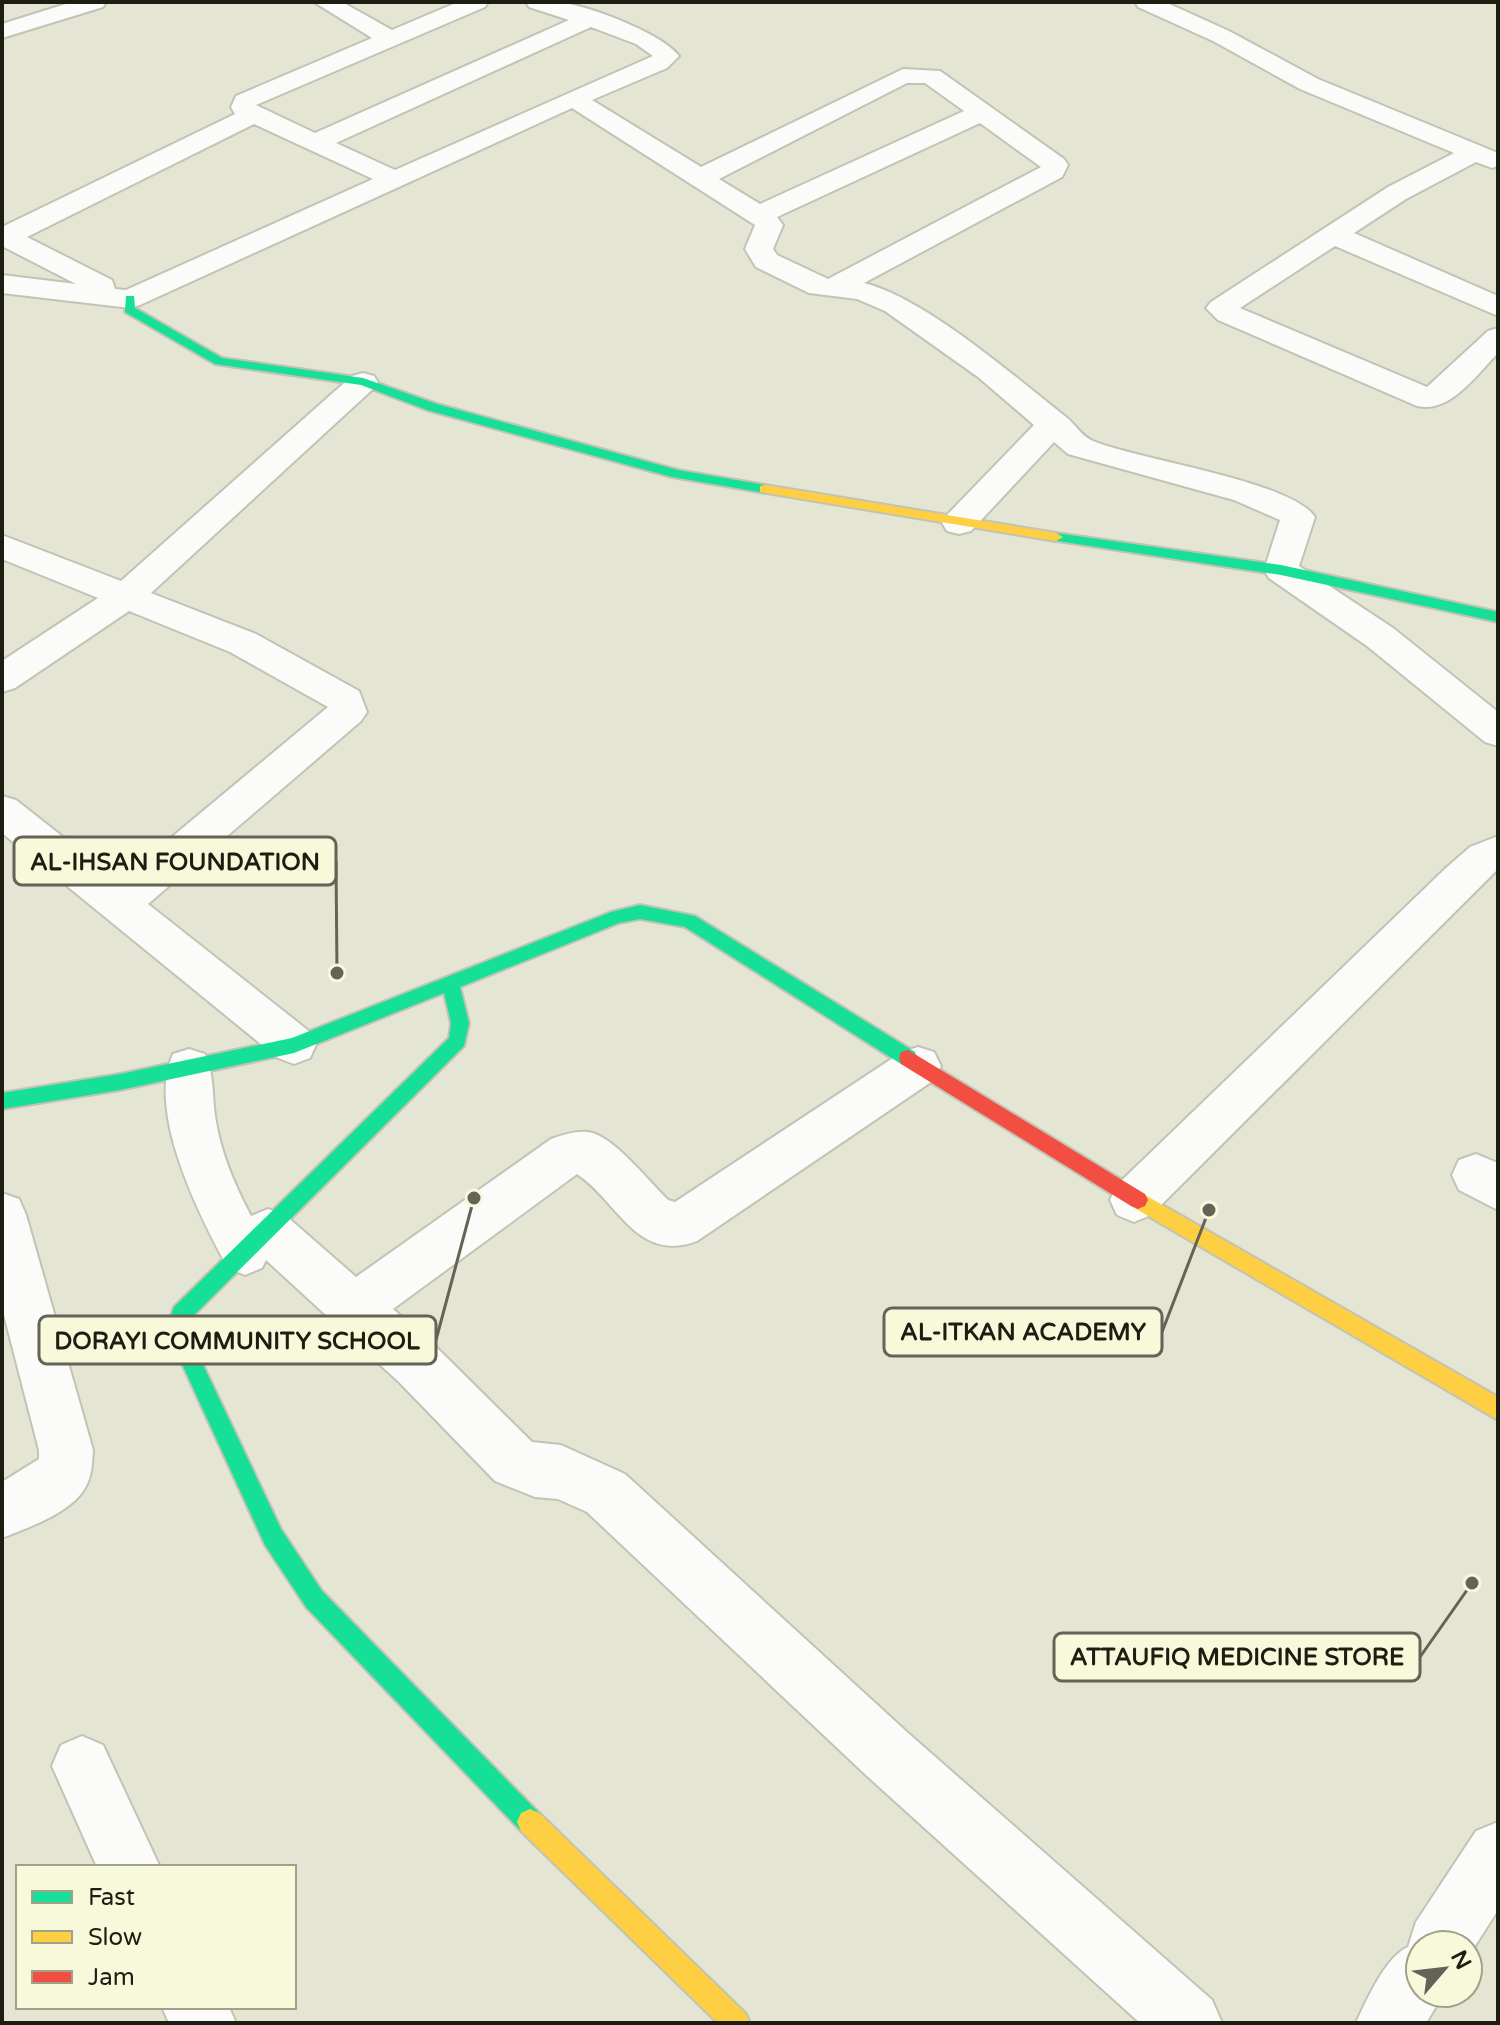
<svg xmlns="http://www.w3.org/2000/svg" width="1500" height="2025" font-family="'Varela Round',sans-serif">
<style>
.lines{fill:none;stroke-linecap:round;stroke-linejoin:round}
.street-casing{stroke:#c2c3b5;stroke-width:4}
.fast-casing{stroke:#c2c3b5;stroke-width:4}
.slow-casing{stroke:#c2c3b5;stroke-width:4}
.jam-casing{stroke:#c2c3b5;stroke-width:4}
.street{fill:#fbfbf9;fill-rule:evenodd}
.fast{fill:#16e098;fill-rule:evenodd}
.slow{fill:#ffcf43;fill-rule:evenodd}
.jam{fill:#f24e42;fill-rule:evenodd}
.leader{fill:none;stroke:#636356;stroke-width:3}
.callout-dot{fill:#636356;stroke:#f8f9da;stroke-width:3}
.callout{fill:#f8f9da;stroke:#636356;stroke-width:3}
.callout-label{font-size:24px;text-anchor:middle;font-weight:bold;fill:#1d1d12}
</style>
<rect width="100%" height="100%" fill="#e5e5d4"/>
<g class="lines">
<g class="street-casing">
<path id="street" d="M 72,2 L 106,2 L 103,7 L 2,38 L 2,24 Z
M 314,2 L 342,2 L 392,30 L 458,2 L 488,2 L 485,7 L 256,105 L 315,133 L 569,20 L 529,7 L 526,2 C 536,2 547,1 558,2 C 587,5 662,33 679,56 L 667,68 L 592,100 L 701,167 L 903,69 L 940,71 L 1064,159 L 1068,165 L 1062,177 L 864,283 C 925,298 1016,378 1066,417 C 1075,424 1081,436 1093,441 C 1139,460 1291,481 1315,517 L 1299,566 L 1393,628 L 1498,712 L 1498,746 L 1485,742 L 1367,646 L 1269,578 L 1264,570 L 1280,520 L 1234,500 L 1068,454 L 1054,442 L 971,531 L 959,534 L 947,531 L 942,523 L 947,515 L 1034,425 L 978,377 L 885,311 L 857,299 L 809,293 L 756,267 L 745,249 L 755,225 L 572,108 L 140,305 L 130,308 L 2,293 L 2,275 L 76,284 L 2,246 L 2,227 L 235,114 L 231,107 L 236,96 L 372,38 ZM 591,27 L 636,44 L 653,56 L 395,170 L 336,143 ZM 907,83 L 925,83 L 964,111 L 760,204 L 719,179 ZM 980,123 L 1041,167 L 828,279 L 777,255 L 773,249 L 783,225 L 777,217 ZM 254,124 L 373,179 L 126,290 L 115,289 L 112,280 L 27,237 Z
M 1135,2 L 1165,2 L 1229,31 L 1318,79 L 1498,153 L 1498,166 L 1492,168 L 1476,162 L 1406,199 L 1354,233 L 1498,296 L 1498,316 L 1335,246 L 1240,308 L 1427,387 L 1488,331 L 1498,328 L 1498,353 C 1476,375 1450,414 1417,406 L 1218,320 L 1206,308 L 1211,302 L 1388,187 L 1454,153 L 1300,89 L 1213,41 L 1138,7 Z
M 363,373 L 374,376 L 378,382 L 374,388 L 151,593 L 256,634 L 359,691 L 367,712 L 361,721 L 148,904 L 310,1032 L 316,1045 L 310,1058 L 294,1064 L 278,1058 L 2,833 L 2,796 L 16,800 L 119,881 L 328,707 L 230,652 L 129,611 L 15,688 L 2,692 L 2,661 L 98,598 L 2,559 L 2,535 L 121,581 L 352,376 Z
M 1498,836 L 1498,869 L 1151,1215 L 1134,1222 L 1117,1215 L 1110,1200 L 1117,1185 L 1446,868 L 1470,847 Z
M 918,1047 L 934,1052 L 941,1066 L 934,1080 L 697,1241 C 637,1264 617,1200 577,1174 L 393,1309 L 435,1346 L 532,1442 L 561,1445 L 625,1474 L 908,1733 L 1212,2000 L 1222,2023 L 1140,2023 L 866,1775 L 587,1512 L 558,1499 L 535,1497 L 495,1481 L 399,1382 L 266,1260 L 262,1268 L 245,1275 L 228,1268 C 200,1217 146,1111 173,1054 L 189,1049 L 205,1054 C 214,1074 212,1094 215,1116 C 220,1151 234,1184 251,1216 L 268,1209 L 285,1215 L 356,1277 L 551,1139 C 563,1135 575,1131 588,1132 C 613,1135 649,1182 668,1200 L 675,1202 L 902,1052 Z
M 1476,1154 L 1498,1163 L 1498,1210 L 1459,1190 L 1452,1175 L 1459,1160 Z
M 2,1193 L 19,1199 L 26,1215 L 93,1450 C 92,1464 92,1476 85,1488 C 71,1513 27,1528 2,1538 L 2,1482 L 39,1459 L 39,1450 L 2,1307 Z
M 82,1736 L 103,1745 L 160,1867 L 97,1867 L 52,1766 L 61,1745 Z
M 1498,1822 L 1498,1910 L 1468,1957 L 1468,1945 L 1420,1945 L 1420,1993 L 1444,1993 L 1426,2023 L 1356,2023 C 1366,2001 1386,1956 1408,1947 L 1416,1922 L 1476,1831 Z
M 162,2007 L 229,2007 L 236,2023 L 169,2023 Z"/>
</g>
<g class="fast-casing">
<path id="fast" d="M 126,296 L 134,296 L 135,308 L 222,358 L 363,378 L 437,404 L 678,470 L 765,485 L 772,489 L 765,493 L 672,477 L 427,410 L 361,385 L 215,364 L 125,312 Z
M 1056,533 L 1281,565 L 1498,612 L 1498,622 L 1281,575 L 1051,540 L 1049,537 Z
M 640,905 L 695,916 L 915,1052 L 917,1058 L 915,1064 L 908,1066 L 901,1064 L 685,927 L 640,919 L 619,923 L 460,987 L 469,1023 L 464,1046 L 189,1320 L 186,1329 L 281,1529 L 322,1591 L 539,1813 L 543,1822 L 539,1831 L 530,1835 L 521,1831 L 306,1607 L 265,1545 L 166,1329 L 174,1307 L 449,1038 L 451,1023 L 444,993 L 294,1053 L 120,1090 L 2,1109 L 2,1093 L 120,1074 L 292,1038 L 611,912 Z"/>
</g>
<g class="slow-casing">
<path id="slow" d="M 765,485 L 1056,533 L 1063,537 L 1056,541 L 760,492 L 760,486 Z
M 1138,1191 L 1498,1397 L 1498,1420 L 1131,1206 L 1128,1200 L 1131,1194 Z
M 530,1809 L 539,1813 L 746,2014 L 750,2023 L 718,2023 L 521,1831 L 517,1822 L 521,1813 Z"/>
</g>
<g class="jam-casing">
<path id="jam" d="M 908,1050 L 1145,1194 L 1148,1200 L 1145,1206 L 1138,1209 L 1131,1206 L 901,1064 L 899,1058 L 901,1052 Z"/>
</g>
<use href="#street" class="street"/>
<use href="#fast" class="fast"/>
<use href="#slow" class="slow"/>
<use href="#jam" class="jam"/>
</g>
<path class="leader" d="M337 973L336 861M1209 1210L1162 1332M474 1198L436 1340M1472 1583L1420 1657"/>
<g class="callout-dot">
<circle cx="337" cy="973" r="8"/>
<circle cx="1209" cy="1210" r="8"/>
<circle cx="474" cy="1198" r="8"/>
<circle cx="1472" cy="1583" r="8"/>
</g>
<g class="callout">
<rect x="14" y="837" width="322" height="48" rx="8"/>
<rect x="884" y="1308" width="278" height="48" rx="8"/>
<rect x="39" y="1316" width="397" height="48" rx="8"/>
<rect x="1054" y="1633" width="366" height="48" rx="8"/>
</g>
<g class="callout-label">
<text x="175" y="870">AL-IHSAN FOUNDATION</text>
<text x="1023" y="1340">AL-ITKAN ACADEMY</text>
<text x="237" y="1349">DORAYI COMMUNITY SCHOOL</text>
<text x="1237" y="1665">ATTAUFIQ MEDICINE STORE</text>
</g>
<rect width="1500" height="2025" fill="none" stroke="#1d1d12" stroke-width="8"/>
<rect x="16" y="1865" width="280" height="144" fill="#f8f9da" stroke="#a0a18a" stroke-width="2"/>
<rect x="32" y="1891" width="40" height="12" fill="#16e098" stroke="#a0a18a" stroke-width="2"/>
<text x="88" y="1905" font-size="24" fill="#1d1d12">Fast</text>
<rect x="32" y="1931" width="40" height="12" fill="#ffcf43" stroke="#a0a18a" stroke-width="2"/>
<text x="88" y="1945" font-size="24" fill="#1d1d12">Slow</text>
<rect x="32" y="1971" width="40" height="12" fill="#f24e42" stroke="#a0a18a" stroke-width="2"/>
<text x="88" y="1985" font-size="24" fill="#1d1d12">Jam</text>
<g transform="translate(1444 1969) rotate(62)"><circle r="38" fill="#f8f9da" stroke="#a0a18a" stroke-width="2"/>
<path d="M0-6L14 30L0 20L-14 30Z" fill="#636356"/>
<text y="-12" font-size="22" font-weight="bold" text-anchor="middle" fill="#1d1d12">N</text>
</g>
</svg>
